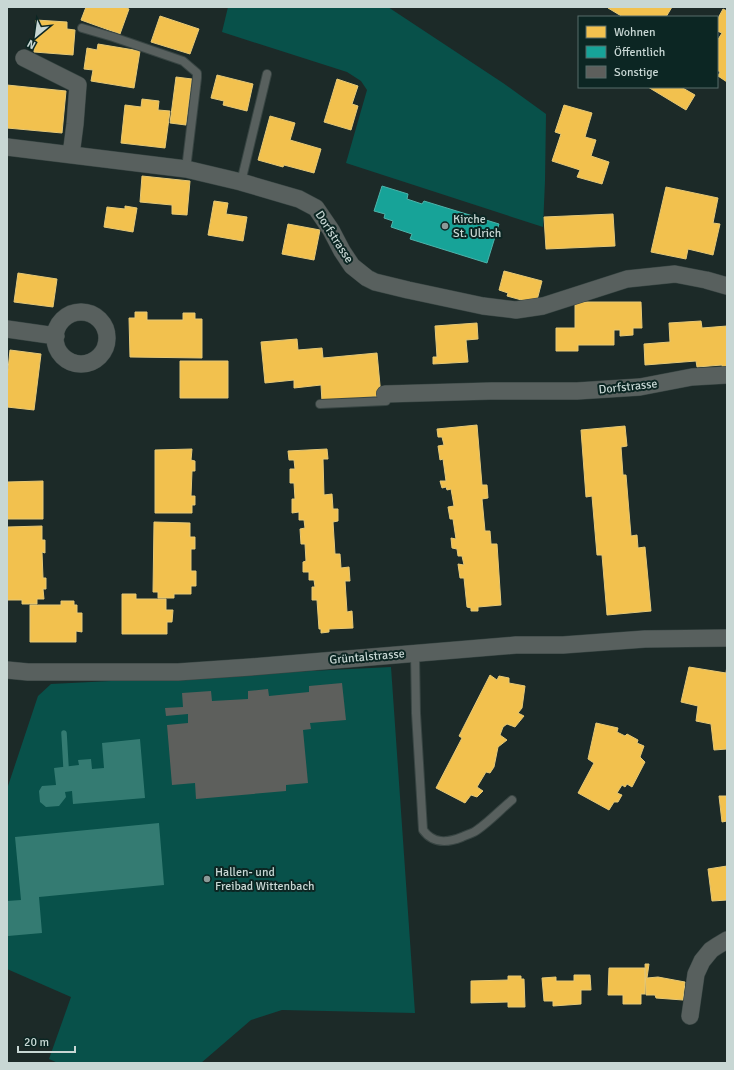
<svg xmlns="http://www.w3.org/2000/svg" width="734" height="1070" font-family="Signika,sans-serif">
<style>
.green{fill:#08514a}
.water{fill:#347b72}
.homes{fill:#f2c14e;stroke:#e5c876}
.public{fill:#17a398;stroke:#4cb3aa}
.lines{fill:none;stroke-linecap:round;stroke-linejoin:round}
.stream{stroke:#347b72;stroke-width:5.5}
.building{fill:#5d5f5c}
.lane-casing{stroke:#384543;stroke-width:10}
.street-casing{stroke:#384543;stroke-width:18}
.lane{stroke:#58605e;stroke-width:8}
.street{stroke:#58605e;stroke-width:17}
.poi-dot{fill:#8c9a98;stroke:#0c2623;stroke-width:1.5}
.labels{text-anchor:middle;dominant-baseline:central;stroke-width:4;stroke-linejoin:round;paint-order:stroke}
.poi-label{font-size:12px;fill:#c8d7d4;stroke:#0c2623;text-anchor:start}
.street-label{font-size:12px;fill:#c8d7d4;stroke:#0c2623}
</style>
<rect width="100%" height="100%" fill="#1c2a28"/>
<path class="green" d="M 228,7 L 388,7 L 503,83 L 546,114 L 545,181 L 543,227 L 346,163 L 367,90 L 361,81 L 347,72 L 222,32 Z
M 391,667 L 415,1013 L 282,1010 L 251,1020 L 201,1063 L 58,1063 L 49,1059 L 71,997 L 7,969 L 7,789 L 38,696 L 51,684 Z"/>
<path class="water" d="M 140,739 L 145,798 L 73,804 L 72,791 L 65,792 L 66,797 L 59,806 L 46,807 L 40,802 L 39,791 L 42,786 L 56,785 L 54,768 L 79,765 L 78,760 L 91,759 L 92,769 L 104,768 L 102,743 Z
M 159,823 L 164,885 L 39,897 L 42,933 L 8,936 L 7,919 L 7,901 L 21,900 L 15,837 Z"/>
<path class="homes" d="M 86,7 L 124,7 L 129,9 L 120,34 L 81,20 Z
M 608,7 L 672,7 L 666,17 L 623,17 L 608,8 Z
M 723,9 L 727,11 L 727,82 L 718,76 L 720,72 L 717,70 L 717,41 L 722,33 L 717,31 L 717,20 Z
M 160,16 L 199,29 L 190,54 L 151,42 Z
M 36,20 L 67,22 L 67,29 L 75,30 L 73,55 L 34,52 Z
M 98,44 L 140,51 L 134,88 L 91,81 L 93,70 L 84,69 L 87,48 L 97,50 Z
M 217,75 L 253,84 L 247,111 L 223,105 L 224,101 L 211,98 Z
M 176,77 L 192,79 L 186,125 L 170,123 Z
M 337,79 L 358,86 L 352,104 L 358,106 L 351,130 L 324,122 Z
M 7,85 L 66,91 L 62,133 L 7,128 Z
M 648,87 L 681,87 L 695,95 L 686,110 Z
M 142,99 L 159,101 L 158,110 L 170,111 L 165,148 L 121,143 L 125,105 L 141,107 Z
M 564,105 L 592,113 L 585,137 L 596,140 L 591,156 L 609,162 L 602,184 L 577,177 L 580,170 L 552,161 L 561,134 L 555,132 Z
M 270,116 L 295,123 L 290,140 L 321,149 L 314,173 L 284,165 L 283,167 L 258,160 Z
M 142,176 L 190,181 L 187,215 L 172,214 L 172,205 L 140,202 Z
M 666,187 L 718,198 L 713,223 L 720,224 L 713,255 L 688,249 L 686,259 L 651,252 Z
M 214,201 L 228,203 L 226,214 L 247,217 L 243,241 L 208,235 Z
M 125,206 L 137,208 L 133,232 L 104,227 L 107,207 L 125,209 Z
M 613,214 L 615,246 L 546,249 L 544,217 Z
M 288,224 L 320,230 L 314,260 L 282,254 Z
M 504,271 L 542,281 L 536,304 L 507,296 L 508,293 L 499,290 Z
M 18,273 L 57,279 L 53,307 L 14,302 Z
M 575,302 L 641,302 L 642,328 L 633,328 L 633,335 L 620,336 L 620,330 L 614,330 L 614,345 L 578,345 L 578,351 L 556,351 L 556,328 L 575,328 Z
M 135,312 L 147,312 L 147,320 L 183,320 L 183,313 L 195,313 L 195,319 L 202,319 L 202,358 L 130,357 L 129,318 L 135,318 Z
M 701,321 L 702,328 L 727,326 L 727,372 L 723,372 L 722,365 L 697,367 L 696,361 L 645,365 L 644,344 L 670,342 L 669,323 Z
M 477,323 L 478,339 L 466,340 L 468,362 L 433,364 L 433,357 L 437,357 L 435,326 Z
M 297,339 L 298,350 L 322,348 L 323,358 L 377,353 L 381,396 L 322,402 L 321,385 L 294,388 L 294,380 L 265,383 L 261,342 Z
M 10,350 L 41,354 L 34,410 L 7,407 L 7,379 Z
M 180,361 L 228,361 L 228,398 L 180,398 Z
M 477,425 L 482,485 L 487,485 L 488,498 L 482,499 L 485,531 L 490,531 L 491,544 L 497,544 L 501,605 L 478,607 L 478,611 L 471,611 L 471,608 L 467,607 L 464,578 L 460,578 L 458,564 L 464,565 L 462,556 L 458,556 L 457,549 L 452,548 L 451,538 L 456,539 L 453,519 L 450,519 L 448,507 L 454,506 L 451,489 L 447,490 L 446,487 L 442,488 L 440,481 L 446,481 L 443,459 L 440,460 L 438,446 L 444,445 L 442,437 L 438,437 L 437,429 Z
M 625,426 L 627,446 L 621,447 L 623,475 L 626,475 L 631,536 L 637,535 L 638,548 L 645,547 L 651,611 L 607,615 L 602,555 L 597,555 L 592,496 L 586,497 L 581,430 Z
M 192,449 L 191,460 L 195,461 L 195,471 L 192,471 L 191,496 L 195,496 L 195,505 L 192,505 L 192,513 L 155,513 L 155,450 Z
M 327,449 L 328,459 L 323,459 L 324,495 L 332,494 L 333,509 L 338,509 L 338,521 L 333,522 L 335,554 L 340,554 L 341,568 L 349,567 L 350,581 L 345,581 L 347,612 L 352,611 L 353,628 L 329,629 L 329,632 L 321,633 L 321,629 L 319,629 L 317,600 L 312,600 L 312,587 L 315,587 L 314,580 L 309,580 L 309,572 L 303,572 L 303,562 L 306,561 L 305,544 L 301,544 L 300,529 L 305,528 L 304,520 L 299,520 L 299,512 L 292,513 L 292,499 L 295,499 L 294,483 L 290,483 L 290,469 L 295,469 L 294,460 L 289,460 L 288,451 Z
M 43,481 L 43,519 L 7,519 L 7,482 Z
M 154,522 L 190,523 L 190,537 L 195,537 L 195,549 L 191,549 L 191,571 L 196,571 L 196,586 L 191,586 L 191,594 L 174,594 L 174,598 L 158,598 L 158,592 L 153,592 Z
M 42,526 L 42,540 L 45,540 L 45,553 L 42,552 L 43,578 L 46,578 L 46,589 L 43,589 L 44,599 L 37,599 L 37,604 L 22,604 L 22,600 L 7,600 L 7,527 Z
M 122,594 L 136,594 L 136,599 L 166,599 L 166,610 L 173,610 L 172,622 L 167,622 L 167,634 L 122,634 Z
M 61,601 L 74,601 L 74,605 L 77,605 L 77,613 L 82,613 L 82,632 L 76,631 L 76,642 L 30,642 L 30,605 L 61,605 Z
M 727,665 L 727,749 L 714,750 L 711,724 L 696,721 L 698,706 L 681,702 L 689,667 L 726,673 Z
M 490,675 L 497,680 L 499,676 L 509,678 L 509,683 L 525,686 L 522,708 L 518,713 L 524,716 L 515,727 L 507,724 L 503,727 L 500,735 L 507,740 L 498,747 L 494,767 L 490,773 L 486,772 L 477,787 L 483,791 L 477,797 L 471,795 L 465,803 L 436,788 L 462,738 L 459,736 Z
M 596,723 L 618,728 L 617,732 L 625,736 L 627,734 L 638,740 L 637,743 L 644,746 L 640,757 L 645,762 L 632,787 L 627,784 L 625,787 L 622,785 L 617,793 L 622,795 L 618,802 L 614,802 L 609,810 L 578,793 L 594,763 L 588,759 Z
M 719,796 L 727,796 L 727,821 L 722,822 Z
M 727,866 L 727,900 L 712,901 L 708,869 Z
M 645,964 L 649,964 L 647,978 L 658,977 L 685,982 L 683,1000 L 656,998 L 655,995 L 646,995 Z
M 609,968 L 645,968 L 645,994 L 641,994 L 641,1004 L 623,1004 L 623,995 L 608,995 Z
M 574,975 L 590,975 L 591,990 L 581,990 L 581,1004 L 553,1006 L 553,1001 L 544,1001 L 542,978 L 556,977 L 556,981 L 574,981 Z
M 508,976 L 521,976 L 521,979 L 524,979 L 525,1007 L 508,1007 L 508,1002 L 471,1003 L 471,981 L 508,980 Z"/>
<path class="public" d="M 382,186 L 408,194 L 407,199 L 422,204 L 424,201 L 499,224 L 487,263 L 410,239 L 412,234 L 391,227 L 393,221 L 384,218 L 385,214 L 374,211 Z"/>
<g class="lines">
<path class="stream" d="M 64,733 L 66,767"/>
</g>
<path class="building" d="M 342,683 L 346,720 L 310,723 L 311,729 L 303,730 L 308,783 L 286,785 L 286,791 L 196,799 L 195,783 L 172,785 L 167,725 L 188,723 L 188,714 L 166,716 L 165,708 L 183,707 L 182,693 L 211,691 L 212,701 L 248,699 L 248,691 L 268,689 L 269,696 L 309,692 L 309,686 Z"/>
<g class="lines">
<g class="lane-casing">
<path id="lane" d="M 82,28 L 113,37 L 183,61 L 197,73 L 197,78 L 186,169
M 241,182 L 267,74
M 320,404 L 386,401 L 385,397
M 415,654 L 416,713 L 423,830 C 433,844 447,843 462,837 C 466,835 470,834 474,832 C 486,825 501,809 512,800"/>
</g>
<g class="street-casing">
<path id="street" d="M 24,58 L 78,85 L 75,124 L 71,155
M 7,147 L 186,169 L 241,182 L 299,199 L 316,208 L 331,230 L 342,251 L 352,266 L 367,278 L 375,282 L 408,290 L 483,306 L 516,310 L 543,306 L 627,279 L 675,274 L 706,280 L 727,286
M55 338a26 26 0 1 1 52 0a26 26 0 1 1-52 0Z
M 7,329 L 56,336
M 385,394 L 491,391 L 577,391 L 640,387 L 692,377 L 727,375
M 7,670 L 28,672 L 178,672 L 251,667 L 516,645 L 563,645 L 645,639 L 727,638
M 690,1016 L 696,974 L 702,961 L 711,950 L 717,946 L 727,940"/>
</g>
<use href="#lane" class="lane"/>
<use href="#street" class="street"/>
</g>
<g class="poi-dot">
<circle cx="445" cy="226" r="4"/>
<circle cx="207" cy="879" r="4"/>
</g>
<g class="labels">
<g class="poi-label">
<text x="453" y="219">Kirche<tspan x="453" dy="14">St. Ulrich</tspan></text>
<text x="215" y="872">Hallen- und<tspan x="215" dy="14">Freibad Wittenbach</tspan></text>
</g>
<g class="street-label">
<text transform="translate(334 237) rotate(57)">Dorfstrasse</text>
<text transform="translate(628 387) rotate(-6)">Dorfstrasse</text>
<text transform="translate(367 657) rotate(-5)">Grüntalstrasse</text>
</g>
</g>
<rect width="734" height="1070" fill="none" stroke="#c8d7d4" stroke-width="16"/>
<rect x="578" y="16" width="140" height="72" fill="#0c2623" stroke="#576d6a"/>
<rect x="586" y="26" width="20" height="12" fill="#f2c14e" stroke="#576d6a"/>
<text x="614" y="36" font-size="12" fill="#c8d7d4">Wohnen</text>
<rect x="586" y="46" width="20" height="12" fill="#17a398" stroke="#576d6a"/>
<text x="614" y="56" font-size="12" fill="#c8d7d4">Öffentlich</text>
<rect x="586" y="66" width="20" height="12" fill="#5d5f5c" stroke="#576d6a"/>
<text x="614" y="76" font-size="12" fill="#c8d7d4">Sonstige</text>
<g transform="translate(36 36) rotate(209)" stroke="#0c2623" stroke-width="3" paint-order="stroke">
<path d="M0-3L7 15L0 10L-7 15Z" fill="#c8d7d4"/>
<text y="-6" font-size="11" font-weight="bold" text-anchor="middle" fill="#c8d7d4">N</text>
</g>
<path d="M18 1046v6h57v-6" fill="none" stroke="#c8d7d4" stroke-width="2"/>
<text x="24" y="1046" font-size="12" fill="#c8d7d4" stroke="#0c2623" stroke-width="3" paint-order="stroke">20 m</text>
</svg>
